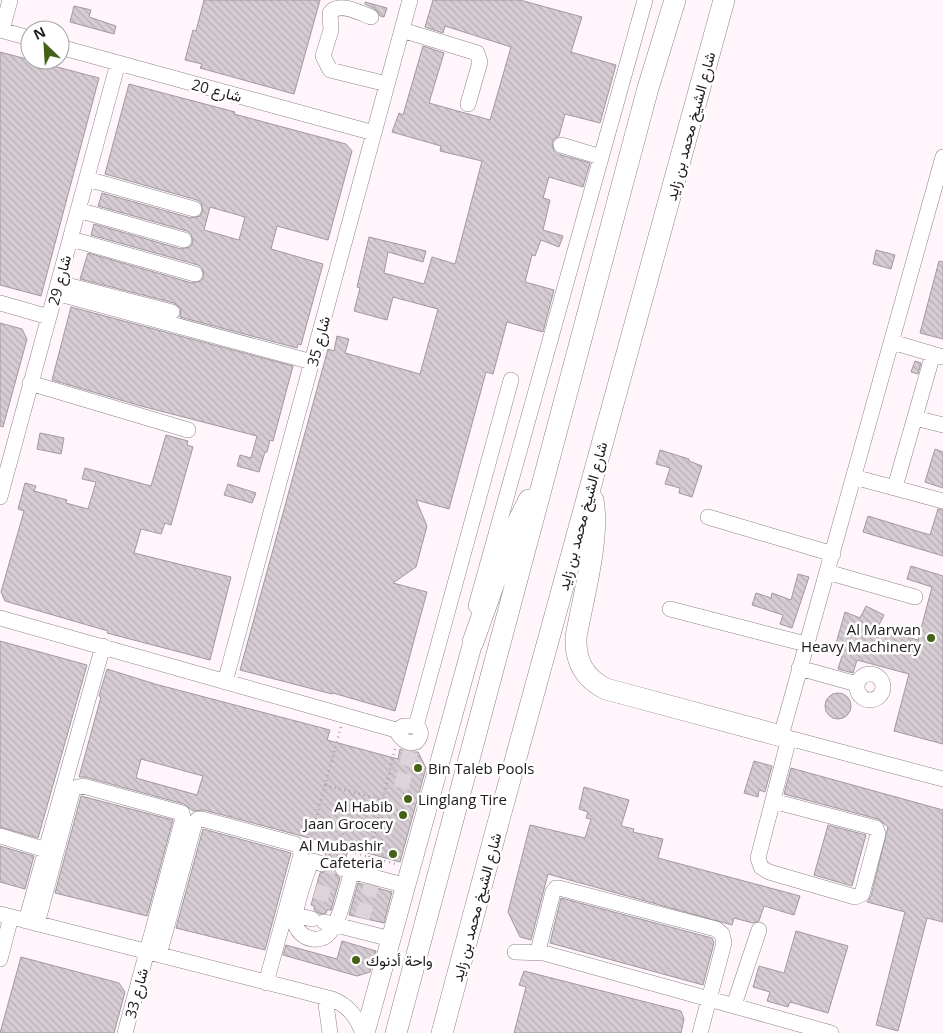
<svg xmlns="http://www.w3.org/2000/svg" width="943" height="1033" font-family="'Open Sans',Vazirmatn,sans-serif">
<style>
.building{fill:url(#building-back-hatch);stroke:#a2989f;fill-rule:evenodd}
.lines{fill:none;stroke-linecap:round;stroke-linejoin:round}
.minor-tunnel{stroke:#ddd4da;stroke-width:15;stroke-dasharray:15 8;stroke-linecap:butt}
.minor-casing{stroke:#8d848a;stroke-width:16}
.major-casing{stroke:#8d848a;stroke-width:20}
.highway-casing{stroke:#8d848a;stroke-width:22}
.path{stroke:#a8a0a5;stroke-width:2.5;stroke-dasharray:1 4;stroke-linecap:butt}
.minor{stroke:#fff;stroke-width:15}
.major{stroke:#fff;stroke-width:19}
.highway{stroke:#fff;stroke-width:21}
.poi-dot{fill:#436217;stroke:#fff;stroke-width:2}
.labels{text-anchor:middle;dominant-baseline:central;stroke-width:5;stroke-linejoin:round;paint-order:stroke}
.street-label{font-size:15px;fill:#1e1a1c;stroke:#fff}
.poi-label{font-size:15px;fill:#1e1a1c;stroke:#fff;text-anchor:end}
</style>
<defs>
<pattern id="building-back-hatch" width="6" height="6" patternUnits="userSpaceOnUse" patternTransform="scale(1.25)"><rect width="6" height="6" fill="#d6ccd3"/><path d="M-1 5l2 2M0 0l6 6M5-1l2 2" fill="none" stroke="#b7afb5"/></pattern>
</defs>
<rect width="100%" height="100%" fill="#fff5fb"/>
<path class="building" d="M 204,0 L 320,0 L 294,94 L 200,68 L 202,64 L 185,60 L 193,30 L 196,31 Z
M 433,0 L 520,0 L 582,17 L 571,52 L 616,65 L 600,123 L 565,114 L 559,136 L 554,139 L 552,143 L 554,151 L 558,154 L 590,163 L 583,187 L 549,177 L 543,198 L 550,200 L 543,230 L 563,236 L 559,247 L 541,240 L 535,256 L 532,255 L 525,282 L 554,290 L 543,332 L 507,322 L 493,374 L 486,372 L 449,509 L 416,500 L 427,526 L 416,567 L 393,583 L 427,592 L 395,711 L 333,693 L 332,694 L 240,670 L 328,349 L 334,351 L 337,336 L 349,339 L 345,353 L 420,374 L 438,309 L 393,297 L 387,320 L 354,311 L 360,288 L 357,287 L 369,237 L 426,251 L 423,262 L 388,252 L 384,273 L 424,284 L 432,257 L 455,264 L 482,161 L 440,151 L 441,146 L 392,132 L 399,113 L 403,115 L 423,46 L 444,53 L 429,103 L 490,120 L 511,47 L 445,26 L 443,33 L 425,27 Z
M 365,2 L 387,8 L 384,17 L 380,16 L 375,9 L 365,4 Z
M 74,6 L 91,10 L 89,17 L 116,26 L 114,34 L 70,22 Z
M 0,52 L 99,78 L 41,296 L 0,285 Z
M 129,84 L 235,112 L 234,114 L 346,144 L 352,151 L 328,240 L 277,226 L 271,249 L 323,264 L 301,345 L 298,344 L 297,348 L 180,317 L 181,309 L 174,303 L 80,279 L 88,253 L 192,283 L 201,281 L 204,276 L 202,268 L 198,265 L 91,235 L 94,224 L 181,249 L 190,247 L 193,242 L 191,234 L 187,231 L 98,206 L 102,193 L 191,218 L 200,216 L 203,211 L 201,203 L 197,200 L 105,174 ZM 210,207 L 245,217 L 239,240 L 204,230 Z
M 876,250 L 895,255 L 891,269 L 873,264 Z
M 939,261 L 943,262 L 943,339 L 920,333 Z
M 71,307 L 293,366 L 273,441 L 270,440 L 267,452 L 265,452 L 259,472 L 237,466 L 240,455 L 251,458 L 257,436 L 141,406 L 52,380 Z
M 0,323 L 22,329 L 27,339 L 3,427 L 0,426 Z
M 915,361 L 921,363 L 918,374 L 911,372 Z
M 40,433 L 64,438 L 61,454 L 37,449 Z
M 166,435 L 188,441 L 187,445 L 193,447 L 171,525 L 165,523 L 161,534 L 141,529 L 134,553 L 231,577 L 210,660 L 107,633 L 108,631 L 5,601 L 1,592 L 24,511 L 18,509 L 25,483 L 36,486 L 34,491 L 67,500 L 66,503 L 88,509 L 96,482 L 82,479 L 85,468 L 151,486 Z
M 935,449 L 943,452 L 943,488 L 925,482 Z
M 660,450 L 689,459 L 689,461 L 702,466 L 692,497 L 679,493 L 680,488 L 665,484 L 670,468 L 656,464 Z
M 228,484 L 256,493 L 252,503 L 224,495 Z
M 938,509 L 943,510 L 943,556 L 863,532 L 868,516 L 930,535 Z
M 911,566 L 943,576 L 943,744 L 894,731 L 909,674 L 857,660 L 853,673 L 838,669 L 842,656 L 833,654 L 845,612 L 860,618 L 866,606 L 884,615 L 877,629 L 918,640 L 932,587 L 907,579 Z
M 798,574 L 809,577 L 792,628 L 780,624 L 783,615 L 752,605 L 756,593 L 771,598 L 772,593 L 791,600 Z
M 0,641 L 87,665 L 38,838 L 0,827 Z
M 107,669 L 155,684 L 330,730 L 327,740 L 398,759 L 400,749 L 407,752 L 418,752 L 426,768 L 400,862 L 349,848 L 345,860 L 340,860 L 334,866 L 334,872 L 340,878 L 331,910 L 327,910 L 326,913 L 320,914 L 314,910 L 314,906 L 311,905 L 320,873 L 328,871 L 331,866 L 329,858 L 325,855 L 328,843 L 204,810 L 193,811 L 184,804 L 85,777 L 79,777 L 101,697 L 99,696 ZM 141,759 L 203,776 L 197,795 L 136,778 Z
M825 706a13 13 0 1 1 26 0a13 13 0 1 1-26 0Z
M 754,761 L 772,766 L 765,792 L 759,790 L 758,797 L 744,793 Z
M 791,768 L 943,810 L 943,922 L 927,918 L 898,1031 L 876,1025 L 905,912 L 867,902 L 871,896 L 888,827 L 878,819 L 784,794 Z
M 584,787 L 629,800 L 621,826 L 634,829 L 633,832 L 663,839 L 658,858 L 800,896 L 794,915 L 764,906 L 759,921 L 753,923 L 734,918 L 732,925 L 548,874 L 531,940 L 520,937 L 508,912 L 530,825 L 585,838 L 591,819 L 586,818 L 588,812 L 579,809 Z
M 81,796 L 173,820 L 147,916 L 55,893 Z
M 828,825 L 866,835 L 852,886 L 814,875 Z
M 203,829 L 291,853 L 265,950 L 176,928 Z
M 0,846 L 34,856 L 25,889 L 0,882 Z
M 358,883 L 392,892 L 384,923 L 349,915 Z
M 561,898 L 712,938 L 714,943 L 703,985 L 550,943 Z
M 796,931 L 848,946 L 828,1013 L 790,1002 L 788,1007 L 767,1001 L 770,992 L 753,987 L 759,966 L 784,973 Z
M 342,941 L 376,951 L 370,972 L 357,976 L 283,955 L 286,945 L 337,959 Z
M 21,957 L 119,983 L 125,992 L 114,1033 L 0,1033 Z
M 524,971 L 681,1011 L 684,1019 L 681,1033 L 514,1033 L 526,987 L 519,985 Z"/>
<g class="lines">
<path class="minor-tunnel" d="M 401,788 L 411,750
M 322,864 L 342,869
M 315,891 L 335,897
M 362,918 L 372,883"/>
<g class="minor-casing">
<path id="minor" d="M 371,17 C 360,13 339,1 330,13 L 331,30 L 323,56 L 330,70 L 387,84
M 0,30 L 30,38
M 2,30 L 10,0
M 402,30 L 477,53 L 480,62 L 468,104
M 60,47 L 374,133
M 561,145 L 601,157
M 943,157 L 781,736 L 943,779
M 87,179 L 194,209
M 78,210 L 184,240
M 71,239 L 195,274
M 59,283 L 172,312
M 56,293 L 312,362
M 0,303 L 49,317
M 892,342 L 943,357
M 30,383 L 188,430
M 915,418 L 943,425
M 854,477 L 943,501
M 895,487 L 933,354
M 0,497 L 118,63
M 708,517 L 833,554
M 827,572 L 915,597
M 476,606 L 645,0
M 670,609 L 806,644
M 0,618 L 396,730 L 404,726 L 416,726 C 422,730 422,736 416,742 C 407,745 400,738 396,730
M 799,668 L 857,684
M857 687a13 13 0 1 1 26 0a13 13 0 1 1-26 0Z
M 225,682 L 410,0
M 416,726 L 511,380
M 773,801 L 876,828 L 878,834 L 862,894 L 855,897 L 769,872 L 761,867 L 758,858 L 789,738
M 0,836 L 46,850
M 322,864 L 313,861 L 311,862 C 306,875 294,909 295,922 C 296,931 304,938 313,939 C 320,940 326,937 330,932 C 341,918 346,889 352,871
M 343,869 L 407,886
M 0,914 L 332,999 C 349,1006 356,1016 363,1033
M 296,915 L 312,919
M 26,921 L 103,646
M 324,922 L 391,939
M 37,924 L 72,793 L 75,788 L 83,786 L 182,813 L 183,818 L 125,1033
M 538,951 L 553,892 L 556,888 L 559,888 L 716,929 L 722,934 L 724,943 L 700,1033
M 515,952 L 544,953 L 831,1033
M 159,955 L 195,822 L 198,819 L 202,819 L 295,844 L 300,848 L 301,855 L 266,983
M 0,959 L 11,917
M 325,997 L 330,1033
M 734,1005 L 759,930"/>
</g>
<g class="major-casing">
<path id="major" d="M 365,1033 L 473,642"/>
</g>
<g class="highway-casing">
<path id="highway" d="M 593,500 C 600,538 583,598 576,637 C 575,661 584,678 606,689 L 781,736
M 473,642 L 510,538 L 529,500
M 396,1033 L 648,88 L 675,0
M 442,1033 L 500,816 L 724,0"/>
</g>
<path class="path" d="M 341,727 L 310,841 L 396,864
M 325,785 L 383,800
M 339,849 L 353,792
M 369,857 L 395,749"/>
<use href="#minor" class="minor"/>
<use href="#major" class="major"/>
<use href="#highway" class="highway"/>
</g>
<g class="poi-dot">
<circle cx="931" cy="638" r="5"/>
<circle cx="418" cy="768" r="5"/>
<circle cx="408" cy="799" r="5"/>
<circle cx="403" cy="815" r="5"/>
<circle cx="393" cy="854" r="5"/>
<circle cx="356" cy="960" r="5"/>
</g>
<g class="labels">
<g class="street-label">
<text transform="translate(217 90) rotate(15)">شارع 20</text>
<text transform="translate(690 126) rotate(-75)">شارع الشيخ محمد بن زايد</text>
<text transform="translate(59 280) rotate(-75)">شارع 29</text>
<text transform="translate(318 341) rotate(-75)">شارع 35</text>
<text transform="translate(582 516) rotate(-75)">شارع الشيخ محمد بن زايد</text>
<text transform="translate(476 907) rotate(-75)">شارع الشيخ محمد بن زايد</text>
<text transform="translate(136 993) rotate(-75)">شارع 33</text>
</g>
<g class="poi-label">
<text x="921" y="629">Al Marwan<tspan x="921" dy="17">Heavy Machinery</tspan></text>
<text x="428" y="768" text-anchor="start">Bin Taleb Pools</text>
<text x="418" y="799" text-anchor="start">Linglang Tire</text>
<text x="393" y="806">Al Habib<tspan x="393" dy="17">Jaan Grocery</tspan></text>
<text x="383" y="845">Al Mubashir<tspan x="383" dy="17">Cafeteria</tspan></text>
<text x="366" y="960" text-anchor="start">واحة أدنوك</text>
</g>
</g>
<g transform="translate(45 45) rotate(335)"><circle r="24" fill="#ffffff" stroke="#a5a3a4"/>
<path d="M0-4L9 19L0 12L-9 19Z" fill="#436217"/>
<text y="-8" font-size="14" font-weight="bold" text-anchor="middle" fill="#1e1a1c">N</text>
</g>
</svg>
